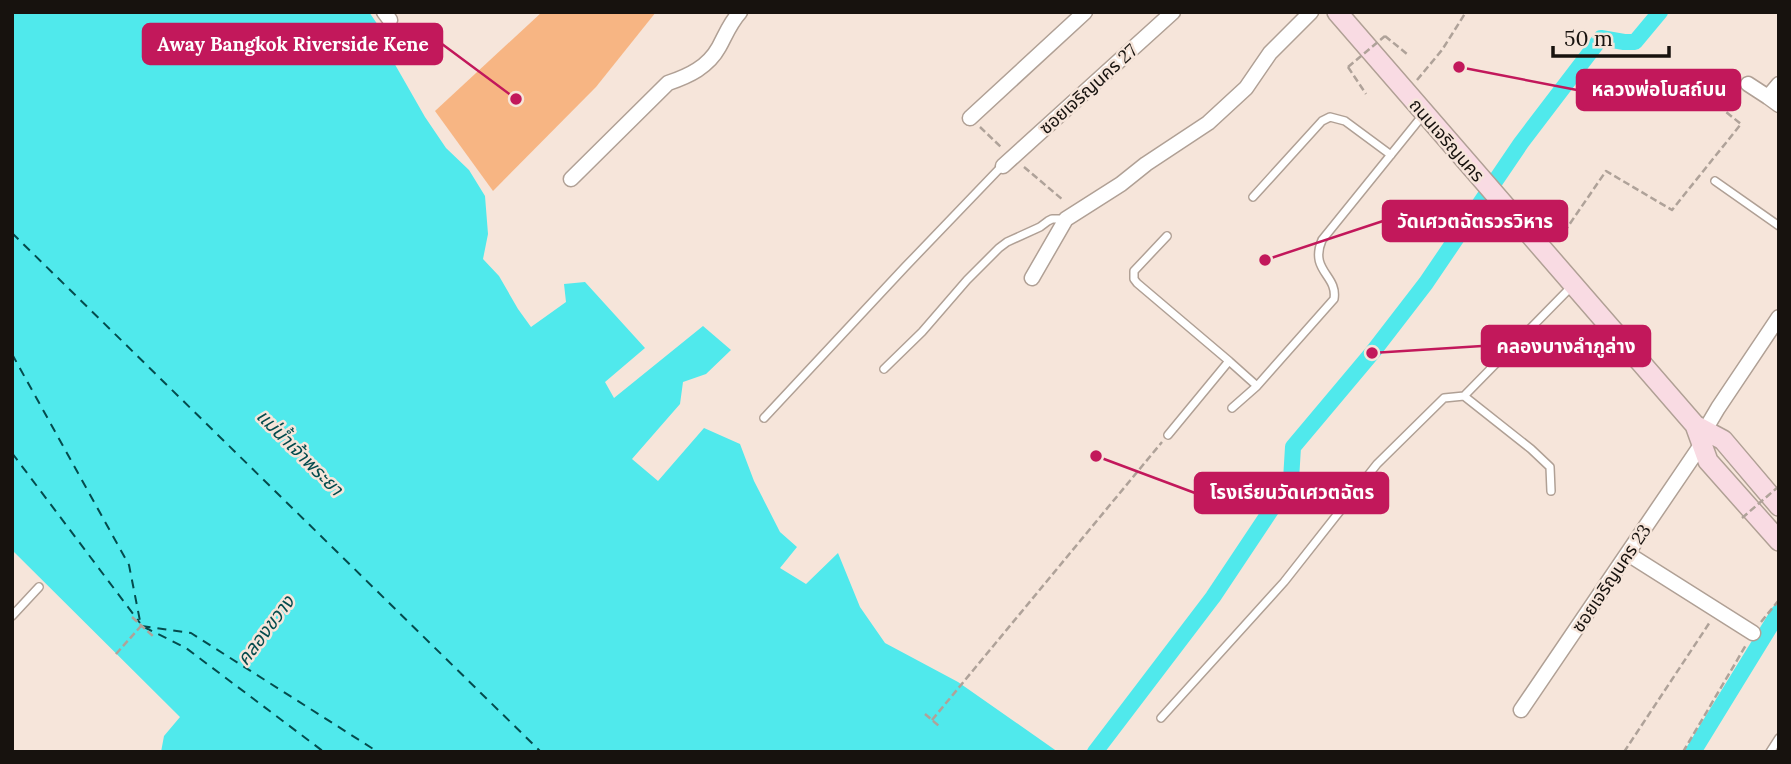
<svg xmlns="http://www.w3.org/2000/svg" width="1791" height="764" font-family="Lora,'Noto Sans Thai',serif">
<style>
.water{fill:#50e9ec}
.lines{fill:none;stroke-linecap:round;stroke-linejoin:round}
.canal{stroke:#50e9ec;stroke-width:16}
.ferry{stroke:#044b4d;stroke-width:2;stroke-dasharray:9 7;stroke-linecap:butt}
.building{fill:#f7b583}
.service-casing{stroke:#b0a095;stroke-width:10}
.minor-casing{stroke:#b0a095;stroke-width:17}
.secondary-casing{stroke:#b0a095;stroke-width:22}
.path{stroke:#afa299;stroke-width:2.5;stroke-dasharray:7 3.5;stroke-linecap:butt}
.service{stroke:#fff;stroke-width:7}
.minor{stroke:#fff;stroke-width:14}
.secondary{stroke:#f9dbe3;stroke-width:19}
.path-bridge{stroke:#afa299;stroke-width:2.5;stroke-dasharray:7 3.5;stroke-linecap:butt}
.labels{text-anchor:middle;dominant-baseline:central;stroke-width:5;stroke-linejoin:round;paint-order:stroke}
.street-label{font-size:18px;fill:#17120e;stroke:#f6e5da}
.water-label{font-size:19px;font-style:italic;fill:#044b4d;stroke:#f6e5da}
.leader{fill:none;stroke:#c2185b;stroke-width:2.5}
.callout-dot{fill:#c2185b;stroke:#f6e5da;stroke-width:2.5}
.callout{fill:#c2185b;stroke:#c2185b;stroke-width:2.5}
.callout-label{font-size:19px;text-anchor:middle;font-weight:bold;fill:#fff}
</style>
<rect width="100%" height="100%" fill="#f6e5da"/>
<path class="water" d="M 12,12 L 369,12 L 389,41 L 389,54 L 425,117 L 446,148 L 469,170 L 485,196 L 488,234 L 483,259 L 499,276 L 518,309 L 531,327 L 566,302 L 564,284 L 585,282 L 645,348 L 605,382 L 614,398 L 703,326 L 731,350 L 706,374 L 683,382 L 680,404 L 632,459 L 658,481 L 704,428 L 740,444 L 754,481 L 780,532 L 797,547 L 780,568 L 806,584 L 838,553 L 860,607 L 885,643 L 958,682 L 1058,752 L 161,752 L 164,736 L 180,717 L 12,550 Z"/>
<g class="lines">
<path class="canal" d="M 1095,752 L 1213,597 L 1291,480 L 1293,447 L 1372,353 L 1426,283 L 1521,143 L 1601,38 L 1624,42 L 1635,42 L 1660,12
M 1693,752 L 1779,612"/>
<path class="ferry" d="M 12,233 L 541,752
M 12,354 L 129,565 L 141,626 L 191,633 L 378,752
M 12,453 L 140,623
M 144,627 L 186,648 L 324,752"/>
</g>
<path class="building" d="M 542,12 L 656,12 L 596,87 L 493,191 L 435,111 Z"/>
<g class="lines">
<g class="service-casing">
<path id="service" d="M 1715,181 L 1779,226
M 1253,197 L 1322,121 L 1330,117 L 1345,121 L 1391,155
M 1167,236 L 1134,271 L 1134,279 L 1137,283 L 1229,361
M 884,369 L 922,332 L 967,280 L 999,248 L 1007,242 L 1040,227 L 1048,221 L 1052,219 L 1065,219
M 1232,408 L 1257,386 L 1334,299 C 1338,275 1309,271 1322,240 L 1423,115
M 764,418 L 905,267 L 1002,166
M 1168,435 L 1229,361 L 1257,386
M 1551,491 L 1550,467 L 1531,449 L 1464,396 L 1572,286
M 12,616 L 39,587
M 1161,718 L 1284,582 L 1377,464 L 1444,398 L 1464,396
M 1770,752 L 1779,738"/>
</g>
<g class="minor-casing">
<path id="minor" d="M 384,12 L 390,20
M 1748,84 L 1768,97
M 1779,84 L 1768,97 L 1779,105
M 970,118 L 1085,12
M 1003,166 L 1173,12
M 571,179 L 668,83 C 689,76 708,67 719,47 C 726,34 730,23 740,12
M 1032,278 L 1066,219 L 1121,184 L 1146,164 L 1208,123 L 1246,88 L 1270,53 L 1311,12
M 1705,430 L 1718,408 L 1779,317
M 1628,554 L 1753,633
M 1521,710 L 1701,445"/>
</g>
<g class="secondary-casing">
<path id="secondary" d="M 1337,12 L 1695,425 L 1723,440 L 1779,506
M 1695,425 L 1708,461 L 1779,541"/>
</g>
<path class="path" d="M 1385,36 L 1407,54
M 1348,67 L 1366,94
M 1417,80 L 1442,50 L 1466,12
M 980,127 L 1001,147
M 1024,167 L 1063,200
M 1558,241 L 1606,171 L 1672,210 L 1741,124 L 1726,112 L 1740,95
M 132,617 L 154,637
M 1761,622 L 1779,600
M 116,654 L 141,626
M 925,714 L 939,726
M 932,720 L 1162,442
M 1624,752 L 1710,622
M 1683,752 L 1746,645"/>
<use href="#service" class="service"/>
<use href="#minor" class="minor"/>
<use href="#secondary" class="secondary"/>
<path class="path-bridge" d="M 1348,67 L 1385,36
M 1742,518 L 1778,487"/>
</g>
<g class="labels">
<g class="street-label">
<text transform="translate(1088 89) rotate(-42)">ซอยเจริญนคร 27</text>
<text transform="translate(1447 140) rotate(49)">ถนนเจริญนคร</text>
<text transform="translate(1611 578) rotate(-56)">ซอยเจริญนคร 23</text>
</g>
<g class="water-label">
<text transform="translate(300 452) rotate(45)">แม่น้ำเจ้าพระยา</text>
<text transform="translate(265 630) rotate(-53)">คลองขวาง</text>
</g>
</g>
<path class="leader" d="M516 99L442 44M1459 67L1577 90M1265 260L1383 221M1372 353L1482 346M1096 456L1195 493"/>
<g class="callout-dot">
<circle cx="516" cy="99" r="7"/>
<circle cx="1459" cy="67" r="7"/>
<circle cx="1265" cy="260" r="7"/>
<circle cx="1372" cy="353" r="7"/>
<circle cx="1096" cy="456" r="7"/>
</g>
<g class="callout">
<rect x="143" y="24" width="299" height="40" rx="7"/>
<rect x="1577" y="70" width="163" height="40" rx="7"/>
<rect x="1383" y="201" width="184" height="40" rx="7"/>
<rect x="1482" y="326" width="168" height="40" rx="7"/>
<rect x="1195" y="473" width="193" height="40" rx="7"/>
</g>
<g class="callout-label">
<text x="293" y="51">Away Bangkok Riverside Kene</text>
<text x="1659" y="96">หลวงพ่อโบสถ์บน</text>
<text x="1475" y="228">วัดเศวตฉัตรวรวิหาร</text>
<text x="1566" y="353">คลองบางลำภูล่าง</text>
<text x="1292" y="499">โรงเรียนวัดเศวตฉัตร</text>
</g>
<rect width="1791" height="764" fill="none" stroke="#17120e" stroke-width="28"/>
<path d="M1553 46v10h116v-10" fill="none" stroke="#17120e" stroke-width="3.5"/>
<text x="1564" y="46" font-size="21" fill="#17120e" stroke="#f6e5da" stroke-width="5" paint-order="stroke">50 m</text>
</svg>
